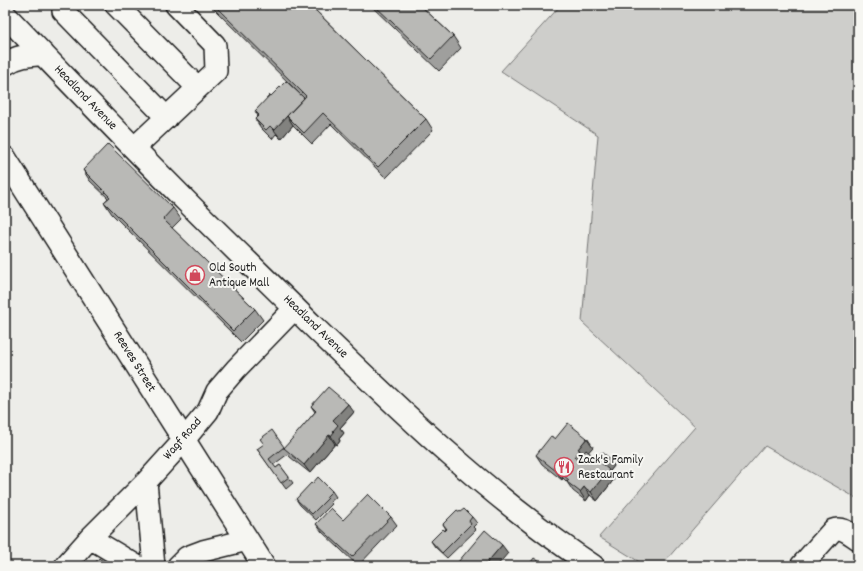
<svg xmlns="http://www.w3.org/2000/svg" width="863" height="571" font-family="Dekko,sans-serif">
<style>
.green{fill:#cececb;stroke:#757574}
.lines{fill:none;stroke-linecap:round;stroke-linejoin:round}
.minor-casing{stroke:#1c1c1c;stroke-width:24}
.major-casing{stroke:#1c1c1c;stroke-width:25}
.minor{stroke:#f6f6f2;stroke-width:21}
.major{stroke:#f6f6f2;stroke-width:22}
.wall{fill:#9f9f9d;stroke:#1c1c1c}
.shaded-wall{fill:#82827f;stroke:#1c1c1c}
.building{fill:#b9b9b6;stroke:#1c1c1c}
.labels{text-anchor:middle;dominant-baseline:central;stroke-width:4;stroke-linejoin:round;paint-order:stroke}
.street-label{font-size:13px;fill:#1c1c1c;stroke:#f6f6f2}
.poi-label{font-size:13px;fill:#1c1c1c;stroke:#f6f6f2;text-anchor:start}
</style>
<rect width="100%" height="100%" fill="#edede9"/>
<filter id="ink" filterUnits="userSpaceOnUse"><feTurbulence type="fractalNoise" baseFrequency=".025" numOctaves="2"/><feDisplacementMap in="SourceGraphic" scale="8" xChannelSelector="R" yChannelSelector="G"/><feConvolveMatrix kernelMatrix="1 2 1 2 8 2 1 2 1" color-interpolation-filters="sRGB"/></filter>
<g filter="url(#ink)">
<path class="green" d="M 561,5 L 858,5 L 858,499 L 765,446 L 661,566 L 646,566 L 599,537 L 695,427 L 582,322 L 598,135 L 501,71 Z"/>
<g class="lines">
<g class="minor-casing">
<path id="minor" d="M 64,5 L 63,11 L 167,118
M 116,5 L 198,88
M 134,148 L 216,71 L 215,45 L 176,5
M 146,482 L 154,566
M 90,538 L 137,566
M 65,566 L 90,538 L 146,482 L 184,440 L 208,411 L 217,391 L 236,369 L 295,308
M 178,566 L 187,557 L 203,551 L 247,540
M 801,566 L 833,530 C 842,526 850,534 858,539"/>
</g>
<g class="major-casing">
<path id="major" d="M 5,15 C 65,77 125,140 186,201 C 229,244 273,286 316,329 C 404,414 491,498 593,566
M 5,64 C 17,56 29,55 43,54
M 5,158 L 264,566"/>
</g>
<use href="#minor" class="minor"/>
<use href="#major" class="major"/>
</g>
<path class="wall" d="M 210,5 L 310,5 L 426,119 L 433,130 L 386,178 L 331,124 L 312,144 L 293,125 L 281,139 L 276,134 L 272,139 L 261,128 L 255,119 L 258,116 L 255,111 L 271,96 L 304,98 Z
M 370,5 L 420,5 L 453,36 L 461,48 L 439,71 Z
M 83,170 L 173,208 L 181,219 L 172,228 L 255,309 L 263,320 L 241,342 L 112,214 L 104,202 L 108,198 L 90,181 Z
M 311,406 L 354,412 L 340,428 L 344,433 L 339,439 L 340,441 L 337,445 L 335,444 L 310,473 L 290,457 L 288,454 L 273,465 L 276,468 L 280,465 L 293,483 L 286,489 L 257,449 L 285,448 L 315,412 Z
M 587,438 L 593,447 L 588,452 L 597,459 L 608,457 L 614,466 L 610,471 L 615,478 L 597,501 L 590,495 L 586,501 L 573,491 L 567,482 L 563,478 L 562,480 L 542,464 L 536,455 L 555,439 Z
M 312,484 L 332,491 L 336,497 L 330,502 L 332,504 L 316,520 L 300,505 L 296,499 Z
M 391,517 L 397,525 L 358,566 L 322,532 L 316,524 L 343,520 Z
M 472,517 L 477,523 L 473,527 L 476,530 L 447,558 L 435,547 L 431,541 L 446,529 L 443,524 Z"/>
<path class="shaded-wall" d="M 287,116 L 293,125 L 281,139 L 274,130 Z
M 348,404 L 354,412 L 340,428 L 344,433 L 339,439 L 340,441 L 337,445 L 331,436 L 333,431 L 333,420 Z
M 329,435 L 335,444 L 310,473 L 304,465 Z
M 587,438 L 593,447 L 584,457 L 581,465 L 574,457 L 578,449 Z
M 608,457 L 614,466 L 610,471 L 615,478 L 597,501 L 591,492 L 602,464 Z
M 557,470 L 563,478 L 562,480 L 556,471 Z
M 584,487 L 590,495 L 586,501 L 580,492 Z
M 502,545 L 508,553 L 497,566 L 484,566 Z"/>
<path class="building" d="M 214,5 L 310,5 L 426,119 L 378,167 L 323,113 L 304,133 L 287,116 L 306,96 Z
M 374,5 L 420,5 L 453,36 L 431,59 Z
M 286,81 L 304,98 L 287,116 L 274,130 L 270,126 L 266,130 L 255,119 L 259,115 L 255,111 L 270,95 L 271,96 Z
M 108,144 L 173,208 L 163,219 L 255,309 L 233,331 L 104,202 L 110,197 L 83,170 Z
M 328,387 L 348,404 L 333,420 L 338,425 L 333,431 L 334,432 L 331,436 L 329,435 L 304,465 L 284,448 L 316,411 L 311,406 Z
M 568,423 L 587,438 L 578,449 L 580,450 L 574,457 L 578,460 L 586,450 L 597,459 L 602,452 L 608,457 L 602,464 L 609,470 L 591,492 L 584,487 L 580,492 L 567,482 L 569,480 L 557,470 L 556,471 L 536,455 L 551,436 L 555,439 Z
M 272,430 L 284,447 L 269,459 L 276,468 L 280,465 L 289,477 L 281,483 L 257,449 L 264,444 L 260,439 Z
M 318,477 L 332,491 L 326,497 L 328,498 L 312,514 L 296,499 L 311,483 L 312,484 Z
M 368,494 L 391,517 L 352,557 L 316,524 L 331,508 L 343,520 Z
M 464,509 L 472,517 L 469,521 L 471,524 L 442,553 L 431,541 L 443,529 L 445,531 L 447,529 L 443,524 L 457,510 L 460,512 Z
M 485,530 L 502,545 L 484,566 L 463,566 L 458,562 Z
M 99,558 L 109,566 L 93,566 Z
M 534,558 L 546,566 L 528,566 Z"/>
</g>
<defs>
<g id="shop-ring" transform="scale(1)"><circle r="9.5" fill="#f6f6f2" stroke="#d1495b" stroke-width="1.5"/><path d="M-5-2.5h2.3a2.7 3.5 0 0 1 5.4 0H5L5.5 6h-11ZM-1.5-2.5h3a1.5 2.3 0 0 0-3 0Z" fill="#d1495b"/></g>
<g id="restaurant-ring" transform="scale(1)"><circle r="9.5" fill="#f6f6f2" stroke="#d1495b" stroke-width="1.5"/><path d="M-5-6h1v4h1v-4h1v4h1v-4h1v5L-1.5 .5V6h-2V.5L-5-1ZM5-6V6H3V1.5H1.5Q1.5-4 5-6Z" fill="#d1495b"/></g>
</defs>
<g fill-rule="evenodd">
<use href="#shop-ring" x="195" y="275"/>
<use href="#restaurant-ring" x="564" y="467"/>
</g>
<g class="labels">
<g class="street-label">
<text transform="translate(85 98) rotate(46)">Headland Avenue</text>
<text transform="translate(315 327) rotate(44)">Headland Avenue</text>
<text transform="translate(134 362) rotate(58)">Reeves Street</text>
<text transform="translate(183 439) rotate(-49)">Wagf Road</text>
</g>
<g class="poi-label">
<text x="209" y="268">Old South<tspan x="209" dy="15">Antique Mall</tspan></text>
<text x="578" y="460">Zack's Family<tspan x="578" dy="15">Restaurant</tspan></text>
</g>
</g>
<rect width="863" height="571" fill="none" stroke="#f6f6f2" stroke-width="20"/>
<rect x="10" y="10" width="843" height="551" fill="none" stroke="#1c1c1c" stroke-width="1.5" filter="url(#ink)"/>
</svg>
